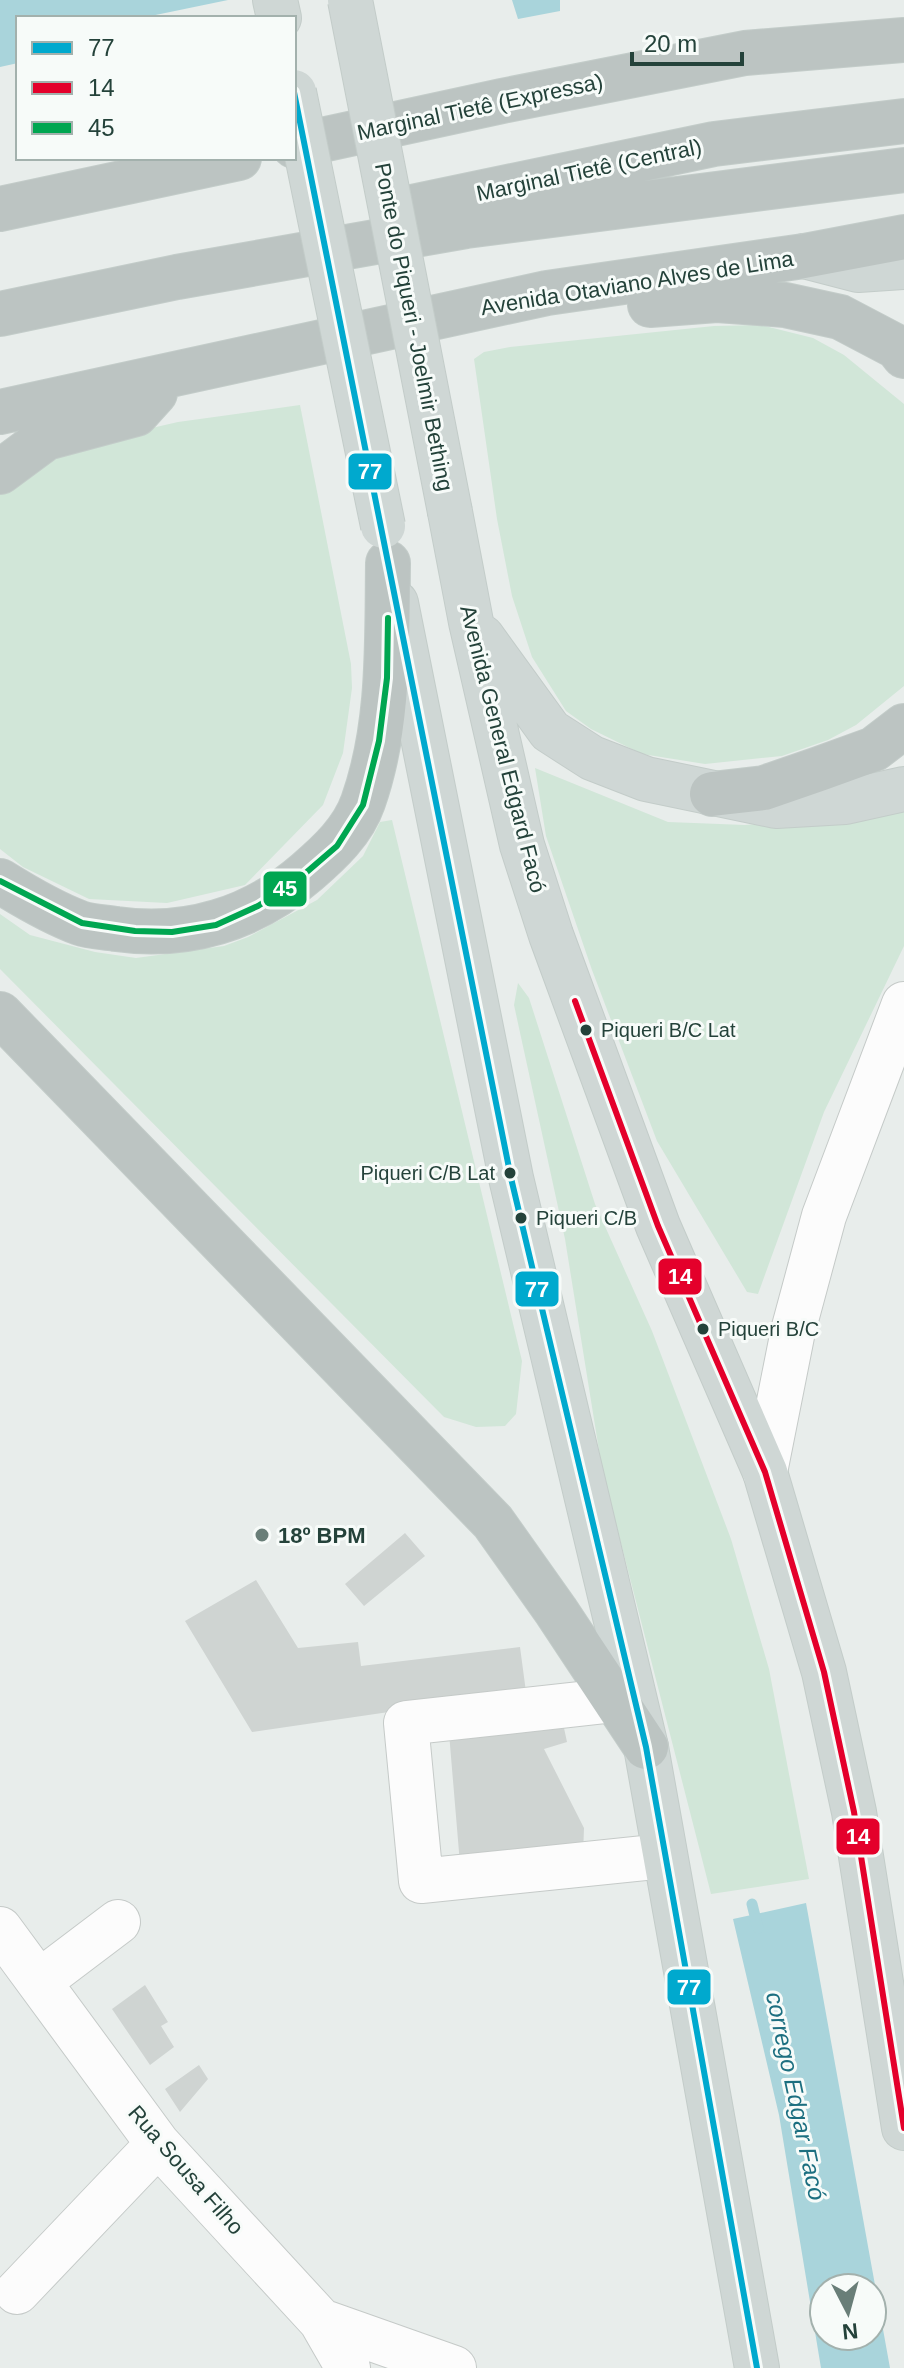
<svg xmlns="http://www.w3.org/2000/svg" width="904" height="2368" font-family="Helvetica,sans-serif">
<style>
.green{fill:#d1e6d8}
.water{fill:#a9d4db;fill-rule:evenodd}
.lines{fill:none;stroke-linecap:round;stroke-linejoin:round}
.stream{stroke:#a9d4db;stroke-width:11}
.building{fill:#cfd4d2}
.minor-casing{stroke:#c5cac8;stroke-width:46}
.major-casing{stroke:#c3ccc9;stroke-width:46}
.highway-casing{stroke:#c3ccc9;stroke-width:46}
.minor{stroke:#fcfcfc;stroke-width:44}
.major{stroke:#cfd7d5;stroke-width:44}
.highway{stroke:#bcc4c2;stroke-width:44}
.major-bridge-casing{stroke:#c3ccc9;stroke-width:46;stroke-linecap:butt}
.major-bridge{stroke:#cfd7d5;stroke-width:44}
.bus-1-casing{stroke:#f7fbf9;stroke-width:12}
.bus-2-casing{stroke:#f7fbf9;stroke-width:12}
.bus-3-casing{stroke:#f7fbf9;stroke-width:12}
.bus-1{stroke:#00a9ce;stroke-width:6}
.bus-2{stroke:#e4002b;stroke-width:6}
.bus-3{stroke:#00a651;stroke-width:6}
.bus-dot{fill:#24423a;stroke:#f7fbf9;stroke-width:3}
.poi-dot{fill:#697e78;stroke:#f7fbf9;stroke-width:3}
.labels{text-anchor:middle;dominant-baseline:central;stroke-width:6;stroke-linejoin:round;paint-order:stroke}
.bus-label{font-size:20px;fill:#24423a;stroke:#f7fbf9;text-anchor:start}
.street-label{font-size:22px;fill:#24423a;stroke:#f7fbf9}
.poi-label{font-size:22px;font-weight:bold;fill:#24423a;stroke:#f7fbf9;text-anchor:start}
.water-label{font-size:24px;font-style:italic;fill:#1c6f80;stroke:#f7fbf9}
.line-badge{stroke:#f7fbf9;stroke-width:3}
.badge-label{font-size:22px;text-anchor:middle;font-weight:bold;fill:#fff}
</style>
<rect width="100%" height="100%" fill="#e8edeb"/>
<path class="green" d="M 761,325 L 813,338 L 844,355 L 904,404 L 904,686 L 856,725 L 828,740 L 782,756 L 705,764 L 642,754 L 591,729 L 566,711 L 532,657 L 512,596 L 497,519 L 474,359 L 484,352 L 510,347 L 714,326 Z
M 300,405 L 351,664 L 352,688 L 343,753 L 323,805 L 245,885 L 167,903 L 89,899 L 23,867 L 0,849 L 0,495 L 23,473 L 95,441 L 178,422 Z
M 535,768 L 668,822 L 745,825 L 885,813 L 904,806 L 904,946 L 824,1112 L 758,1294 L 747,1292 L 657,1141 L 592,970 L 546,836 Z
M 392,820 L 522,1361 L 516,1414 L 505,1426 L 476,1427 L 444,1417 L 0,969 L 0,914 L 30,935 L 95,952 L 136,958 L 224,946 L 248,937 L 317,900 L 363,856 L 380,822 Z
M 518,983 L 529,998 L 595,1204 L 652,1331 L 731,1539 L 769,1669 L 809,1879 L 711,1894 L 602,1469 L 565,1239 L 514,1005 Z"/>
<path class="water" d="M 0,0 L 228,0 L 141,18 L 18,18 L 18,63 L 0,67 Z
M 512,0 L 560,0 L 560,11 L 518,19 Z
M 806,1903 L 890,2368 L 821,2368 L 779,2115 L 733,1919 ZM 872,2288 L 872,2336 L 824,2336 L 824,2288 Z"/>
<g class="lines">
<path class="stream" d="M 752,1904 L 758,1928"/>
</g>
<path class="building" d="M 405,1533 L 425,1556 L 364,1606 L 345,1584 Z
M 256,1580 L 298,1648 L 358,1642 L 361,1666 L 520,1647 L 526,1692 L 252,1732 L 185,1621 Z
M 561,1714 L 567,1742 L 544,1749 L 584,1828 L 583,1855 L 460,1864 L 448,1721 Z
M 145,1985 L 168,2022 L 161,2026 L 174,2047 L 150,2065 L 112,2009 Z
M 199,2065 L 208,2079 L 180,2112 L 165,2089 Z"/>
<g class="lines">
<g class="minor-casing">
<path id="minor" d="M 765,1472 L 793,1331 L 824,1216 L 904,1004
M 615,1700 L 406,1723 L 421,1881 L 664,1856
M 0,1929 L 158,2144 L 321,2321 L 348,2368
M 40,1981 L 118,1922
M 17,2292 L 158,2144
M 321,2321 L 454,2368"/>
</g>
<g class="major-casing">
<path id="major" d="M 275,0 L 279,18
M 804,256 L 858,270 L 904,267
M 450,512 L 471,622 L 522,845 L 551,935 L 658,1226 L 765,1472 L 824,1672 L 854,1812 L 904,2128
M 396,603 L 511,1178 L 646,1747 L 757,2368
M 482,637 L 550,731 L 592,758 L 646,779 L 776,806 L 845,802 L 904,789"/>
</g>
<g class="highway-casing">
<path id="highway" d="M 294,146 L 502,101 L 745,53 L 904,40
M 412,207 L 714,144 L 904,121
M 0,209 L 239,158
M 650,305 L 717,300 L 785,305 L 840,317 L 897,347 L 904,356
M 0,314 L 177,277 L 466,226 L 904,170
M 0,412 L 547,293 L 804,256 L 904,237
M 0,472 L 46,438 L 136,414 L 155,393
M 712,794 L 764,788 L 819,769 L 874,749 L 904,726
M 0,881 C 24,896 53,913 80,923 C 91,927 105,927 116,929 C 187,939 253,919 307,872 C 329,853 353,831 363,802 C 390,726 387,643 388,563
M 0,1014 L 493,1522 L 556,1611 L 646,1747"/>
</g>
<use href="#minor" class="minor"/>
<use href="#major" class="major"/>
<use href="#highway" class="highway"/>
<g class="major-bridge-casing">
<path id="major-bridge" d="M 350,0 L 450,512
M 294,92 L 383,526"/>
</g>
<use href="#major-bridge" class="major-bridge"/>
<g class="bus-1-casing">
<path id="bus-1" d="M 294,92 L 511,1178 L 646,1747 L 757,2368"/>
</g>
<g class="bus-2-casing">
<path id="bus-2" d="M 575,1001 L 658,1226 L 765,1472 L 824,1672 L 854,1812 L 904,2128"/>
</g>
<g class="bus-3-casing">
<path id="bus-3" d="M 0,881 L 82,923 L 135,931 L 172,932 L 216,925 L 258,906 L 294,883 L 337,846 L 363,805 L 379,741 L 387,678 L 388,618"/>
</g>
<use href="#bus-1" class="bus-1"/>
<use href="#bus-2" class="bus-2"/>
<use href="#bus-3" class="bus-3"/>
</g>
<g class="bus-dot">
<circle cx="586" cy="1030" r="7"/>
<circle cx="510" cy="1173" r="7"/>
<circle cx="521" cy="1218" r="7"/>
<circle cx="703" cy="1329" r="7"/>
</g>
<circle class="poi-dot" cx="262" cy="1535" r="8"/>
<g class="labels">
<g class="bus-label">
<text x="601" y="1030">Piqueri B/C Lat</text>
<text x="495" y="1173" text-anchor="end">Piqueri C/B Lat</text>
<text x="536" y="1218">Piqueri C/B</text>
<text x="718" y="1329">Piqueri B/C</text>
</g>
<g class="street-label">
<text transform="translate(480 107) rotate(-12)">Marginal Tietê (Expressa)</text>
<text transform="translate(589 170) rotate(-12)">Marginal Tietê (Central)</text>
<text transform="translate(637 283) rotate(-9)">Avenida Otaviano Alves de Lima</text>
<text transform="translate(414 327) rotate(79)">Ponte do Piqueri - Joelmir Bething</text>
<text transform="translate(503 749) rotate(76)">Avenida General Edgard Facó</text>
<text transform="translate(186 2170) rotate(49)">Rua Sousa Filho</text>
</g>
<g class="poi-label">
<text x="278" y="1535">18º BPM</text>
</g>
<g class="water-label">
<text transform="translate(796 2096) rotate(78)">corrego Edgar Facó</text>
</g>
</g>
<g class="line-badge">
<rect x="347" y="452" width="46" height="39" rx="8" fill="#00a9ce"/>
<rect x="262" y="870" width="46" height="38" rx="8" fill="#00a651"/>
<rect x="657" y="1257" width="46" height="39" rx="8" fill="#e4002b"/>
<rect x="514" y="1270" width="46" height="38" rx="8" fill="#00a9ce"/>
<rect x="835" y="1817" width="46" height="39" rx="8" fill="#e4002b"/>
<rect x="666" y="1968" width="46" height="38" rx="8" fill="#00a9ce"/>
</g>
<g class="badge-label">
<text x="370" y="479">77</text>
<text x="285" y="896">45</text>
<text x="680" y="1284">14</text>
<text x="537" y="1297">77</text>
<text x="858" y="1844">14</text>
<text x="689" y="1995">77</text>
</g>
<rect x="16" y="16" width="280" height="144" fill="#f7fbf9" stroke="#a3b1ad" stroke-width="2"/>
<rect x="32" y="42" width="40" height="12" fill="#00a9ce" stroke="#a3b1ad" stroke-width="2"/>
<text x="88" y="56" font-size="24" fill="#24423a">77</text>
<rect x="32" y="82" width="40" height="12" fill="#e4002b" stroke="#a3b1ad" stroke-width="2"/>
<text x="88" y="96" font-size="24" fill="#24423a">14</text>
<rect x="32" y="122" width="40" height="12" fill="#00a651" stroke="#a3b1ad" stroke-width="2"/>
<text x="88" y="136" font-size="24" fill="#24423a">45</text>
<g transform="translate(848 2312) rotate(174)"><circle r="38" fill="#f7fbf9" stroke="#a3b1ad" stroke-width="2"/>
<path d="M0-6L14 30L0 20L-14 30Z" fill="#697e78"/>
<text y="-12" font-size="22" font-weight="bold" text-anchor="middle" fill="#24423a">N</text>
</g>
<path d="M632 52v12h110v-12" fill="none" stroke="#24423a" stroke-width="4"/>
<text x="644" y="52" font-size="24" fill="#24423a" stroke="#f7fbf9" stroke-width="6" paint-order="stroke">20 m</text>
</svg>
